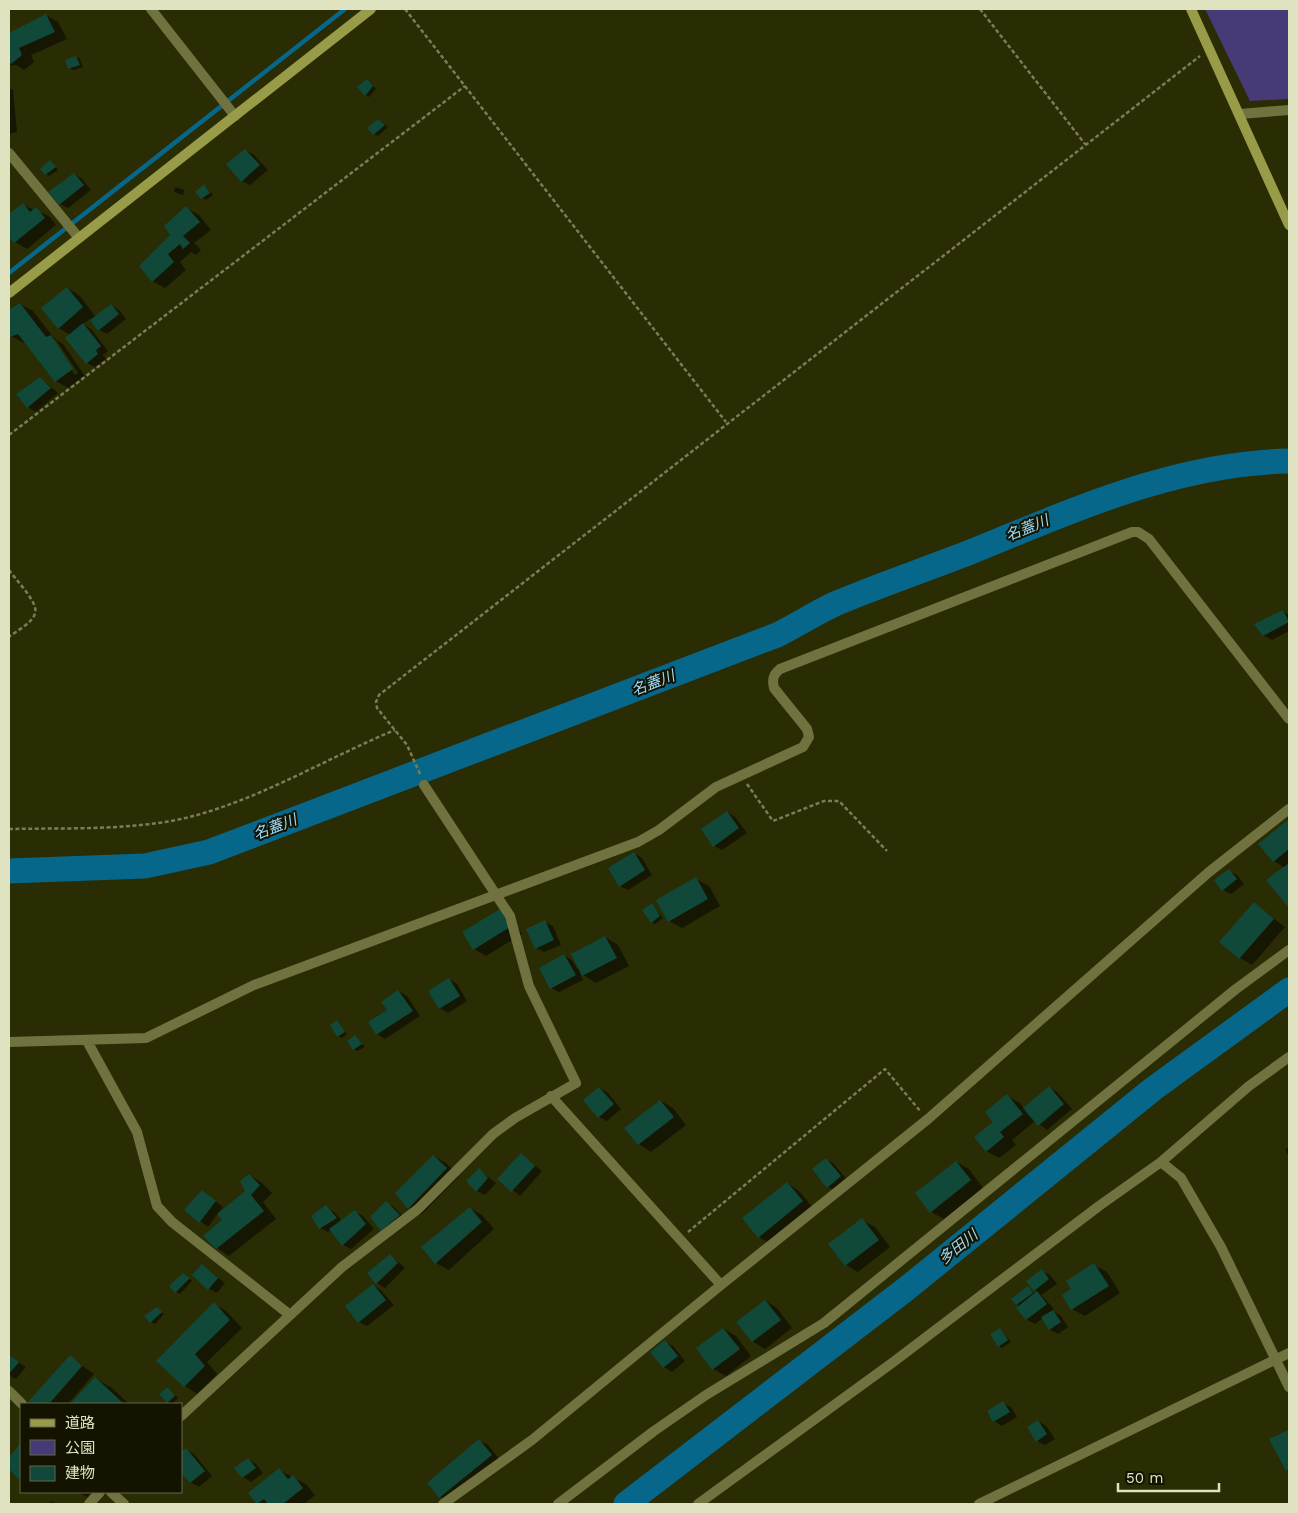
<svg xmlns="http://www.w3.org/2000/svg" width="1298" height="1513" font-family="'Work Sans','Noto Sans JP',sans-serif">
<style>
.green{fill:#483a77}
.shadow{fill:#0007;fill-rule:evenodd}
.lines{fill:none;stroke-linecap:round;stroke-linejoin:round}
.stream{stroke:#07678a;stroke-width:4.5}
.river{stroke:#07678a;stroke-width:25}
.building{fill:#10493a}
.path{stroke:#7b7d57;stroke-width:2.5;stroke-dasharray:4 2.5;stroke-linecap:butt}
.street{stroke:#707340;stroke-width:10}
.secondary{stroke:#989c48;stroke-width:10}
.labels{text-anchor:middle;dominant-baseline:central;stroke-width:4;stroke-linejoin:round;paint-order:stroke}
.water-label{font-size:15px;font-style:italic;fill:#9ddaf9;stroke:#131300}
</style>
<rect width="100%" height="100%" fill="#2a2c04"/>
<path class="green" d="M 1205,9 L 1289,9 L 1289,99 L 1250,101 Z"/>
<path class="shadow" d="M 46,15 L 58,22 L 67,39 L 31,55 L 34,62 L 24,70 L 16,65 L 9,66 L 9,34 Z
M 76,57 L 80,59 L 83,67 L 73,70 L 69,68 Z
M 367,80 L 376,89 L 369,97 L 366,95 Z
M 9,88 L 13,90 L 17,132 L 9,134 Z
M 379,120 L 388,127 L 378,136 L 374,134 Z
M 245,150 L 254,155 L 268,170 L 250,185 L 242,181 Z
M 50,161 L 58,170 L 49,176 L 46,174 Z
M 74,174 L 82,179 L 91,190 L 68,208 L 60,204 Z
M 204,185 L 213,195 L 206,200 L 202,198 Z
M 175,187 L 184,190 L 183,195 L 174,192 Z
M 23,205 L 49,216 L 56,225 L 27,249 L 15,242 L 9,235 L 9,216 Z
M 186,208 L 199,215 L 211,230 L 194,243 L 201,250 L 196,255 L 191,252 L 180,262 L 186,270 L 165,288 L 152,281 Z
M 68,288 L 80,296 L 96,317 L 111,305 L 119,310 L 126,319 L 107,334 L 99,330 L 90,319 L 83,324 L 91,329 L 108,351 L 103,355 L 106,359 L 95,367 L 87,363 L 71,335 L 58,328 Z
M 20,304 L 33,311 L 54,338 L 63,344 L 85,376 L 68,388 L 56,381 L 26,342 L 24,343 L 11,336 L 9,333 L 9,312 ZM 53,340 L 56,340 L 78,373 L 75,375 Z
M 40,378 L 58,393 L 36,412 L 28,407 Z
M 1283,611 L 1289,615 L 1289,631 L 1272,640 L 1263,635 Z
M 727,812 L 735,817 L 747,833 L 722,850 L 714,846 Z
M 1289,820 L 1289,906 L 1268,880 L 1285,868 L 1274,861 L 1260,844 Z
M 634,853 L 642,858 L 652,875 L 628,890 L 620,886 Z
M 1229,871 L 1237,875 L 1244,884 L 1231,894 L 1223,890 Z
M 696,879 L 709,886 L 720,906 L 682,928 L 669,921 Z
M 1254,904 L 1285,927 L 1252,965 L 1240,958 Z
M 652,905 L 663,918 L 655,924 L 651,922 Z
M 500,911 L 512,918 L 522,934 L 486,956 L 474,949 Z
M 545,922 L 553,926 L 561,945 L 544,952 L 536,948 Z
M 605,937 L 618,945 L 629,966 L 596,983 L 580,973 L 583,980 L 559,992 L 551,988 L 564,955 L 572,960 L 577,969 Z
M 449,979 L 457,984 L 467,1001 L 448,1013 L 440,1008 Z
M 398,991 L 407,996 L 420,1016 L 385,1039 L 377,1034 L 369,1022 L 389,1010 Z
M 337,1022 L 347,1034 L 342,1038 L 338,1036 Z
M 355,1036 L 365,1047 L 357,1051 L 354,1049 Z
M 1049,1087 L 1057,1092 L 1072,1109 L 1047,1130 L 1035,1121 L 1012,1140 L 1016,1145 L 999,1158 L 986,1151 L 995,1122 L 1007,1096 L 1020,1103 L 1024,1109 Z
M 600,1088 L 608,1093 L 621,1109 L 607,1121 L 599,1117 Z
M 661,1101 L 673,1108 L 686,1125 L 651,1152 L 639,1144 Z
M 1289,1147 L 1289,1156 L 1285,1150 Z
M 521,1155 L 542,1171 L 520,1196 L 499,1179 Z
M 433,1156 L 446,1163 L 459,1176 L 421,1215 L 409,1208 Z
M 826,1159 L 834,1164 L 848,1181 L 836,1191 L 828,1187 Z
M 956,1162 L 969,1169 L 983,1188 L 944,1219 L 931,1212 Z
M 479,1170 L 496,1183 L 485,1195 L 477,1191 Z
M 249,1175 L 262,1183 L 272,1193 L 263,1202 L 276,1219 L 229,1256 L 217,1248 L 205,1236 L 223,1220 L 247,1191 Z
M 787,1183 L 799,1191 L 814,1209 L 771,1244 L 759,1237 Z
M 210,1197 L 223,1207 L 208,1227 L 186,1210 Z
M 386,1203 L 394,1207 L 407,1220 L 382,1230 L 371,1217 Z
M 326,1207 L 334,1212 L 342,1221 L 355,1212 L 363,1216 L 374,1229 L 351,1249 L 343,1245 L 331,1230 L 328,1232 L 320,1228 Z
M 470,1208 L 482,1215 L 494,1229 L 449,1270 L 436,1263 Z
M 862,1220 L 875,1227 L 890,1247 L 858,1272 L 846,1265 Z
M 390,1255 L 405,1268 L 385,1288 L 377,1283 L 369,1273 Z
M 202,1265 L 225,1283 L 217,1293 L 209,1289 Z
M 1094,1265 L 1107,1272 L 1120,1293 L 1085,1316 L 1072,1309 L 1073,1289 Z
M 1042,1271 L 1050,1275 L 1057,1284 L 1041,1295 L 1054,1309 L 1052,1310 L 1061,1316 L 1068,1327 L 1058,1334 L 1049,1329 L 1043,1318 L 1035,1324 L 1027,1320 L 1017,1304 L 1028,1288 L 1035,1294 L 1038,1292 L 1034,1290 Z
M 187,1276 L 192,1281 L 180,1294 L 176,1292 Z
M 373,1285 L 381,1290 L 394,1305 L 367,1326 L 359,1322 Z
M 765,1301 L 777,1308 L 792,1328 L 765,1349 L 752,1341 Z
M 214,1304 L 226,1311 L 242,1328 L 207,1362 L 217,1374 L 197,1394 L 185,1386 L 158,1361 Z
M 157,1309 L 164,1314 L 155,1324 L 151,1322 Z
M 724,1329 L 736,1336 L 751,1356 L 726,1376 L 713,1369 Z
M 1000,1329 L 1011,1342 L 1002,1348 L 999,1346 Z
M 665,1342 L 673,1346 L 685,1361 L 672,1372 L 664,1367 L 652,1352 Z
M 9,1356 L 26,1367 L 16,1379 L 9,1375 Z
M 70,1357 L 94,1374 L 68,1404 L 33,1404 L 30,1401 Z
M 96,1379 L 112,1388 L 129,1404 L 72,1404 Z
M 168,1389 L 178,1398 L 172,1404 L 168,1402 Z
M 1003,1403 L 1011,1407 L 1017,1417 L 1002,1426 L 994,1421 Z
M 1038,1421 L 1046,1426 L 1055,1439 L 1045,1445 L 1037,1441 Z
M 1288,1431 L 1289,1432 L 1289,1472 L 1287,1470 Z
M 480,1441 L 488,1445 L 500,1460 L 448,1502 L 440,1497 L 429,1483 Z
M 21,1445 L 21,1480 L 9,1467 L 9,1459 Z
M 186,1450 L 194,1454 L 212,1476 L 199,1487 L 190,1482 Z
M 248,1459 L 256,1464 L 263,1473 L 251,1482 L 243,1477 L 236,1469 Z
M 279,1470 L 306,1484 L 315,1495 L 304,1504 L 258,1503 Z
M 78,1492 L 91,1492 L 87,1497 Z
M 51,1501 L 56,1504 L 48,1504 Z"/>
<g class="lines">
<path class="stream" d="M 9,273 L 345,9"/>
<path class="river" d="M 9,871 L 145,866 L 209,852 L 777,635 C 797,625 817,612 837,603 C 880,585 924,570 968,553 C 1072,511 1175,463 1289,461
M 626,1504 L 906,1289 L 1153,1089 L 1289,990"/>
</g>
<path class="building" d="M 46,14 L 55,32 L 19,48 L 22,55 L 11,64 L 9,61 L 9,33 Z
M 76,56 L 80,65 L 68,69 L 65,60 Z
M 367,79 L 373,86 L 365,96 L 357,87 Z
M 378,119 L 385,125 L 373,135 L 367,128 Z
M 245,149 L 260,165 L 241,182 L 226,164 Z
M 50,160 L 56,167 L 45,175 L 40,169 Z
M 74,173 L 84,185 L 59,205 L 48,192 Z
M 204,184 L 210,193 L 201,199 L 195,192 Z
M 23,203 L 30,212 L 36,207 L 45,218 L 14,243 L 9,237 L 9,214 Z
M 186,206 L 200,222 L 183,236 L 190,243 L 183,249 L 180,244 L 168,254 L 174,262 L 152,282 L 139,266 L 170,235 L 164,226 Z
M 67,287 L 83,307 L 58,329 L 41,308 Z
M 20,303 L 46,337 L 51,335 L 73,369 L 55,382 L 18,334 L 10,337 L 9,335 L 9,310 Z
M 111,304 L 119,314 L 98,331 L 90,320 Z
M 83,323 L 101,346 L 96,350 L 98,354 L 86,364 L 65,338 Z
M 40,377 L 51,388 L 27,408 L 16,394 Z
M 1283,610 L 1289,622 L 1263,636 L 1254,624 Z
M 727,811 L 739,828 L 713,847 L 701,829 Z
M 1289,819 L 1289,849 L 1273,862 L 1258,844 Z
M 634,852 L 645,870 L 619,887 L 608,868 Z
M 1289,863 L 1289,908 L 1266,880 Z
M 1229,869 L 1237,879 L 1222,891 L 1214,880 Z
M 696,877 L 708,899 L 668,922 L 656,900 Z
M 1254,902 L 1274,919 L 1239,959 L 1219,942 Z
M 652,903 L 660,916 L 651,923 L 642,910 Z
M 500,909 L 510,927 L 473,950 L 462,932 Z
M 545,920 L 554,940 L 535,949 L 526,929 Z
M 605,936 L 617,958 L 582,976 L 571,954 Z
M 564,954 L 576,975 L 550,989 L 539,968 Z
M 449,978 L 460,996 L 439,1009 L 428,991 Z
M 398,990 L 413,1011 L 376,1035 L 368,1022 L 387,1010 L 381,1002 Z
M 337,1020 L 345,1032 L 337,1037 L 330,1025 Z
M 355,1035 L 362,1044 L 353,1050 L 347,1041 Z
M 1049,1086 L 1064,1104 L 1038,1126 L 1023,1108 Z
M 599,1087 L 614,1104 L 598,1118 L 583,1100 Z
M 1007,1094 L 1023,1114 L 1000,1132 L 1004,1137 L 986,1152 L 974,1137 L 993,1122 L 985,1112 Z
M 660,1100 L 674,1117 L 638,1145 L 624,1128 Z
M 521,1153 L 535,1166 L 511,1192 L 497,1179 Z
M 433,1155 L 447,1168 L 408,1209 L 395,1193 Z
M 826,1158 L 841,1176 L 827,1188 L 812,1169 Z
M 956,1161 L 971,1180 L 930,1213 L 915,1193 Z
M 479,1168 L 488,1178 L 476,1192 L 466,1181 Z
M 249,1174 L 260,1185 L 251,1195 L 264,1211 L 216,1249 L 203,1236 L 222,1220 L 217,1214 L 245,1191 L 240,1181 Z
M 787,1182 L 803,1201 L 758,1238 L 742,1218 Z
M 202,1190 L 216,1201 L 199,1223 L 184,1210 Z
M 386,1201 L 400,1215 L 381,1231 L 370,1217 Z
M 326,1205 L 337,1218 L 319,1229 L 311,1216 Z
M 470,1207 L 482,1222 L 435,1264 L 421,1247 Z
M 355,1210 L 366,1224 L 342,1246 L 329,1229 Z
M 862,1218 L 879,1240 L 845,1266 L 828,1244 Z
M 390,1254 L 398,1263 L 376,1284 L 367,1273 Z
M 1094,1263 L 1109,1286 L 1071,1310 L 1062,1295 L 1071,1289 L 1066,1281 Z
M 202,1264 L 218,1278 L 208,1290 L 192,1275 Z
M 1042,1269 L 1049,1279 L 1034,1291 L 1026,1281 Z
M 183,1273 L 190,1278 L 175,1293 L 169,1286 Z
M 373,1284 L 386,1300 L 358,1323 L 345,1306 Z
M 1028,1286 L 1033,1293 L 1016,1305 L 1011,1299 Z
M 1037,1291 L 1047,1304 L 1026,1320 L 1016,1308 Z
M 765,1300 L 781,1320 L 752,1342 L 736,1322 Z
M 214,1302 L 230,1320 L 195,1354 L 205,1366 L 184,1387 L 156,1361 Z
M 157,1307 L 162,1312 L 150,1323 L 144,1316 Z
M 1053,1310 L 1061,1322 L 1049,1330 L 1041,1317 Z
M 723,1328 L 740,1349 L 712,1370 L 696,1348 Z
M 1000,1328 L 1008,1340 L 998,1347 L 990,1334 Z
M 665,1340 L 678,1356 L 663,1368 L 650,1352 Z
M 9,1355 L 19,1362 L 9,1374 Z
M 70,1355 L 82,1366 L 49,1404 L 31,1404 L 28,1402 Z
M 95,1377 L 124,1404 L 70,1404 Z
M 168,1387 L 175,1396 L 167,1403 L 159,1394 Z
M 1003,1401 L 1010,1412 L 993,1422 L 987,1411 Z
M 1038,1420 L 1047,1434 L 1036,1442 L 1027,1427 Z
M 1288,1430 L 1289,1469 L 1286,1471 L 1269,1439 Z
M 479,1439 L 492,1455 L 439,1498 L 427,1483 Z
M 21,1443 L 21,1476 L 18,1479 L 9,1469 L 9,1457 Z
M 186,1448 L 205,1471 L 190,1483 L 181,1473 L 181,1452 Z
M 248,1458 L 256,1468 L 242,1478 L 234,1468 Z
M 279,1468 L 288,1479 L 293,1475 L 303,1488 L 283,1504 L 268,1504 L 264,1499 L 257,1504 L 248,1493 Z"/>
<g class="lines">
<path class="path" d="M 405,9 L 726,422
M 980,9 L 1085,144
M 9,435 L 465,86
M 9,570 C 15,579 39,603 35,613 C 33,623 16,631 9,637
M 420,774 L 407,745 L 377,708 L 376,702 L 379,695 L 1200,56
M 747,784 L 773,821 L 824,801 L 839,801 L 887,851
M 9,829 C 60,828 114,830 165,822 C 242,810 322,760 395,730
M 688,1232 L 885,1069 L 921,1112"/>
<path class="street" d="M 151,9 L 235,116
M 1240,114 L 1289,110
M 9,153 L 79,238
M 87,1041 L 137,1132 L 157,1206 L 172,1222 L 290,1315
M 9,1042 L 146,1038 L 254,985 L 638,842 L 659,830 L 716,787 L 803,747 L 809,737 L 807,729 L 774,688 C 772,679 773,675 780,669 L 1132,532 L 1138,532 L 1149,539 L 1289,719
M 551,1096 L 721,1285
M 1161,1162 L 1181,1178 L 1221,1247 L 1289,1387
M 9,1391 L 22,1404
M 181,1416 L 342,1267 L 418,1209 L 493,1134 L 515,1118 L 576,1083 L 529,986 L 510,916 L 424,785
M 111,1492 L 124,1504
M 89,1504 L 100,1492
M 443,1504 L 532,1440 L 721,1285 L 928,1119 L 1209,872 L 1289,809
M 558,1504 L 654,1431 L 706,1395 L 824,1323 L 1236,989 L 1289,950
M 698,1504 L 892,1363 L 1099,1206 L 1161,1162 L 1249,1086 L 1289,1057
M 979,1504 L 1289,1353"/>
<path class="secondary" d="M 1191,9 L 1289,225
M 9,293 L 371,9"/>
</g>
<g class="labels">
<g class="water-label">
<text transform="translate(1027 528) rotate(-22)">名蓋川</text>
<text transform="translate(653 683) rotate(-21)">名蓋川</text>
<text transform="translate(275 827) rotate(-21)">名蓋川</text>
<text transform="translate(958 1247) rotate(-39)">多田川</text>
</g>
</g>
<rect width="1298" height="1513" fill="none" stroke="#e0e3bf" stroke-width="20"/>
<rect x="20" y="1403" width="162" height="90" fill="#131300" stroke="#65664c"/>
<rect x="30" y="1419" width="25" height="8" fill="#989c48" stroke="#65664c"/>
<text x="65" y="1428" font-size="15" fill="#e0e3bf">道路</text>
<rect x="30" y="1440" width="25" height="15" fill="#483a77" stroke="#65664c"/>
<text x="65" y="1453" font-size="15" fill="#e0e3bf">公園</text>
<rect x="30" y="1466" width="25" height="15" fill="#10493a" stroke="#65664c"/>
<text x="65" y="1478" font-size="15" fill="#e0e3bf">建物</text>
<path d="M1118 1483v8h101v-8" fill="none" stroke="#e0e3bf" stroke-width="2.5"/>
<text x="1126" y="1483" font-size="15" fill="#e0e3bf" stroke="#131300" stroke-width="4" paint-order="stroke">50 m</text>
</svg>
